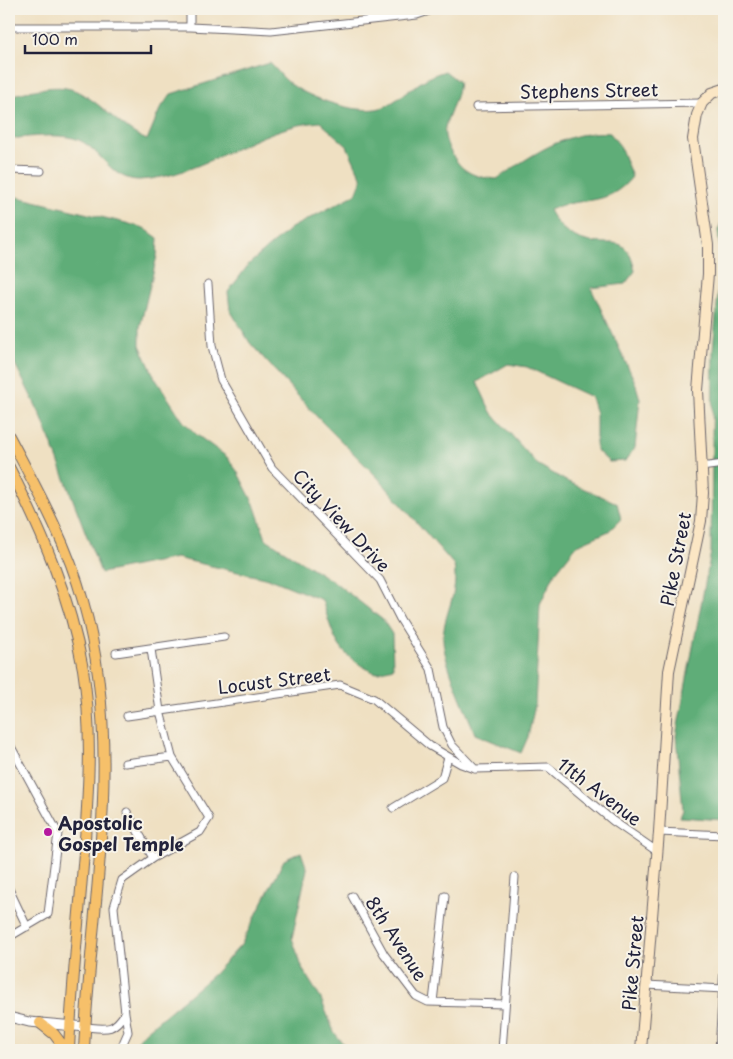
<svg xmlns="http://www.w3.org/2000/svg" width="733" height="1059" font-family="'Playpen Sans',sans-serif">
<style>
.forest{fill:#5fad78;stroke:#40685a}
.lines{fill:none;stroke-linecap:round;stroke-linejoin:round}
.minor-casing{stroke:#6a646a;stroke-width:9}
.tertiary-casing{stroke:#6a646a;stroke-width:11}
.secondary-casing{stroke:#6a646a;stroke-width:12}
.primary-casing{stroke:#6a646a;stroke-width:12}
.minor{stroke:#fff;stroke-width:7}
.tertiary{stroke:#fff;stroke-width:9}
.secondary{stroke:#fbe6c4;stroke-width:10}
.primary{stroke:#f6c06b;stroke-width:10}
.poi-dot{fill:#b5179e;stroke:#f7f3e8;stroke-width:2}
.labels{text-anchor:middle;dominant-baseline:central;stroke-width:4;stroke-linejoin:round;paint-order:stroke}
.street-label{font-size:18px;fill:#22223b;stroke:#f7f3e8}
.poi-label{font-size:18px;font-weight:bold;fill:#22223b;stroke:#f7f3e8;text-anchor:start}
</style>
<rect width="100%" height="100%" fill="#f7f3e8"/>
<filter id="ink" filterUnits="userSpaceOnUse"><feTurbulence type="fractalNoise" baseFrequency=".02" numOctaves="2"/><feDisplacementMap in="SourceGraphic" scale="10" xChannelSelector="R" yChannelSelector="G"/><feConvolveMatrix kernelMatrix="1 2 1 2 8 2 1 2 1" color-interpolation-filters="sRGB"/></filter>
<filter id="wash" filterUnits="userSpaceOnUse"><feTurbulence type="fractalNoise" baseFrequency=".0096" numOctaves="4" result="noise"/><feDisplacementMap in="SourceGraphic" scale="20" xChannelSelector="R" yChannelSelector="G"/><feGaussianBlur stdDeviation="1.12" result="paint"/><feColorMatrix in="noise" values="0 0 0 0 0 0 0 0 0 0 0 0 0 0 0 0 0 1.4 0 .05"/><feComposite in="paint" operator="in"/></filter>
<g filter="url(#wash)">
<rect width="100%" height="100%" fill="#efe0c2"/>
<path class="forest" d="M 270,63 C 277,70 285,81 295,87 C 315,100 364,117 386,106 C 408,94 420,78 445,71 L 459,82 C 457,101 450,109 445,127 C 442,140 455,164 467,171 C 476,177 486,178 497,179 C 530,156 568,129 610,133 L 620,146 L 632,177 C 606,209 582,195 549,210 C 556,224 567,235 583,240 C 611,249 626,230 635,271 L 625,284 L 591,288 L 635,382 L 640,399 L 635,448 L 625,461 L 609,462 L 596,450 L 596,414 L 591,397 L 527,367 L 508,364 L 477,382 L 491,412 L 537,464 L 566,481 L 617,503 L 621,519 L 609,531 L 577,545 L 555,573 L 540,604 L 535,705 L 528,737 L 521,753 L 475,734 C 466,709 443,662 443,638 C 444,611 459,596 454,565 L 379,479 L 318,418 L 250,343 L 230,310 L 228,292 L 249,264 L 291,228 L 356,194 L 362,179 L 347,146 L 320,122 C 256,126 204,177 139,180 C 112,180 102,152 81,141 C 65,132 27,137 9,139 L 9,96 C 26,92 49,85 66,88 C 93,92 119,129 147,140 L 160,109 L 171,94 Z
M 9,195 L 126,223 L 144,228 L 158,238 L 157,256 L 140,327 L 140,345 L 155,378 L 183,421 L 197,435 L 227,457 L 237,471 L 254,504 L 266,539 L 337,584 L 383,620 L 392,634 L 393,668 L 375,673 C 335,653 335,640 322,600 L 273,580 L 176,558 L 101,573 L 41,416 L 9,352 Z
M 722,221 L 724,221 L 724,820 L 680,817 L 683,810 L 676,736 L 711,552 L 713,350 L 721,260 L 718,230 Z
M 301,852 L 307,869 L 292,938 L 303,970 L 321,999 L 334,1032 L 344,1045 L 355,1050 L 130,1050 L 145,1032 L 214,974 L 241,945 L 284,860 Z"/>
</g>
<g filter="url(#ink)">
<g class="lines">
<g class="minor-casing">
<path id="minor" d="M 190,9 L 190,27
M 9,27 L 190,27 L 271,31 L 417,15 L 435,9
M 9,44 L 10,9
M 476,107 L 702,103
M 9,170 L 41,171
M 208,284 L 212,346 L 221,380 L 272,468 L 380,580 L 400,619 L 431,669 L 443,727 L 452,745 L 475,769
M 701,467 L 724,464
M 116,653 L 224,637
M 127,716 L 340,685 L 374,699 L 430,746 L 461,764 L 475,769 L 548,767 L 613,821 L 658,852
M 9,743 L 58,833 L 48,914 L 9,937
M 125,763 L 172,757
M 393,808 L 442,778 L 448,757
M 127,812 L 153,858
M 659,832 L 724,835
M 9,889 L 27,927
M 352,896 L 384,954 L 416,996 L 428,1002 L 505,1004
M 646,985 L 724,989
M 433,1002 L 445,896
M 86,1027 C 106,1029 113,1032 125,1013 L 114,907 L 122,880 L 153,858 L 200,832 L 209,818 L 172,757 L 160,711 L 151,649
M 120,1050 L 128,1032 L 125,1013
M 502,1050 L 515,877
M 719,1050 L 724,967"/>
</g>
<g class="tertiary-casing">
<path id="tertiary" d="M 9,1017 L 29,1022 L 86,1027"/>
</g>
<g class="secondary-casing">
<path id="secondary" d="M 641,1050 L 659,832 L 669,671 L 701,521 L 703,493 L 698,390 L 708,274 L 708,245 L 693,139 L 697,115 L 702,103 L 712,93 L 724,89"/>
</g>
<g class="primary-casing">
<path id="primary" d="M 9,436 C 37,489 67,543 83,601 C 125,749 91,901 84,1050
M 9,467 C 42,532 70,596 83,669 C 92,725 89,782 85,839 C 80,909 72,980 69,1050
M 40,1023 L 54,1034 L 66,1050"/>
</g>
<use href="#minor" class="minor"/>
<use href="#tertiary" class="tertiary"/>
<use href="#secondary" class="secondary"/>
<use href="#primary" class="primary"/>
</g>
</g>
<circle class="poi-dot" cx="48" cy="832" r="5"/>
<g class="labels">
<g class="street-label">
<text transform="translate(589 90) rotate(-1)">Stephens Street</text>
<text transform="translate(342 520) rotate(47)">City View Drive</text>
<text transform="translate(675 559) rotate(-79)">Pike Street</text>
<text transform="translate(274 680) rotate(-7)">Locust Street</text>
<text transform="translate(600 791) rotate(37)">11th Avenue</text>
<text transform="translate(397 938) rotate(57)">8th Avenue</text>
<text transform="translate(632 963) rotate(-85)">Pike Street</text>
</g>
<g class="poi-label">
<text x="58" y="822">Apostolic<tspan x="58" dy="21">Gospel Temple</tspan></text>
</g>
</g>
<rect width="733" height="1059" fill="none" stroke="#f7f3e8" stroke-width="30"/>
<path d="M25 45v8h126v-8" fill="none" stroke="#22223b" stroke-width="2.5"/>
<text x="32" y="45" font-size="15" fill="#22223b" stroke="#f7f3e8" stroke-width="4" paint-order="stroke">100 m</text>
</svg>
